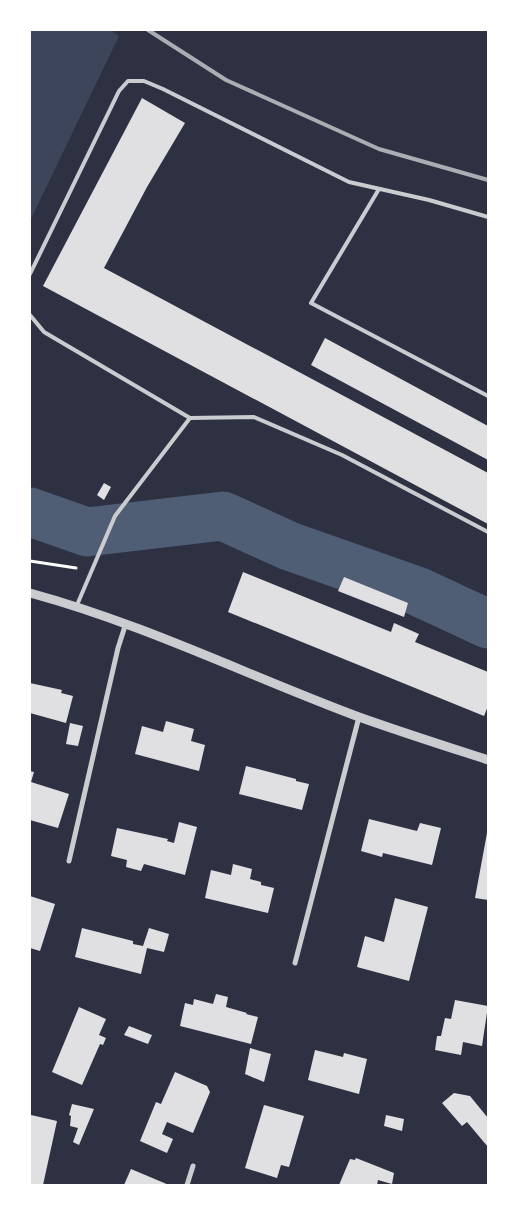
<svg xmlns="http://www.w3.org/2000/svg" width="518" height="1215" font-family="'Varela Round',sans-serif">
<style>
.green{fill:#3c4559}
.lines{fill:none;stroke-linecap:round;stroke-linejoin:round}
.river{stroke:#4f5d75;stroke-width:49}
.building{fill:#e0e0e3}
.path{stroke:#fff;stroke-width:3}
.service{stroke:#caccd0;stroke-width:4}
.minor{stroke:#caccd0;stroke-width:5}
.tertiary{stroke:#caccd0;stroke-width:9}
.rail{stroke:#abadb3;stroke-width:4}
</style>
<rect width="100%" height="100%" fill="#2d3142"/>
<path class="green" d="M 30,30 L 111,30 L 119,36 L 30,221 Z"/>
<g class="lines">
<path class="river" d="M 30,512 L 87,532 L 223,516 L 289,546 L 417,591 L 488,624"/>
</g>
<path class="building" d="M 142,98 L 185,123 L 147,187 L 104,268 L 488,473 L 488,524 L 43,286 Z
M 325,338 L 488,426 L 488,460 L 311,365 Z
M 104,483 L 111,487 L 104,500 L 97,495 Z
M 243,572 L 391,632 L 394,623 L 419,634 L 415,642 L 488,672 L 488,706 L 484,716 L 228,612 Z
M 344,577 L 408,603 L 404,617 L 338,591 Z
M 30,683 L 62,690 L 61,693 L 73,696 L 66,723 L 30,713 Z
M 166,721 L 194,729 L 191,741 L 205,745 L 199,771 L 135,754 L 142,726 L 163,732 Z
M 70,723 L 83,726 L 78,746 L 66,744 Z
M 246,766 L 296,779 L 296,781 L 309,784 L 302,810 L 239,794 Z
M 30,771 L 34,772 L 31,782 L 69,794 L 58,828 L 30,820 Z
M 369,819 L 417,831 L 420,823 L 441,828 L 432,865 L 383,853 L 382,857 L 361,851 Z
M 179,822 L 197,827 L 185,875 L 144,864 L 141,871 L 126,867 L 127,860 L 111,856 L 117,828 L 168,839 L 167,841 L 174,843 Z
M 487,833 L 488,833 L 488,900 L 475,898 Z
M 233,864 L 252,869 L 250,879 L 261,882 L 261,885 L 274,888 L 268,913 L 205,898 L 211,870 L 231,875 Z
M 30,896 L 55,904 L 40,951 L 30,948 Z
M 395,898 L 428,907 L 409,981 L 357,967 L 365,936 L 384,942 Z
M 82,928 L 133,941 L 133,944 L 143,946 L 149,928 L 169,934 L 164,952 L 147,948 L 141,974 L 75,957 Z
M 216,994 L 228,997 L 226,1007 L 247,1013 L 246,1014 L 258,1017 L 251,1044 L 180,1026 L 185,1003 L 193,1005 L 194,999 L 213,1004 Z
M 455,1000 L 488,1006 L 482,1046 L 463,1042 L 461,1055 L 435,1050 L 437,1036 L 441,1036 L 445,1018 L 451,1019 Z
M 79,1007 L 106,1019 L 99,1035 L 106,1038 L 103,1045 L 100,1044 L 82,1085 L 52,1072 Z
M 129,1026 L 152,1035 L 148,1044 L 124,1035 Z
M 250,1048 L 271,1054 L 264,1082 L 245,1074 Z
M 315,1050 L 343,1057 L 344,1053 L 367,1059 L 359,1094 L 308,1080 Z
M 175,1072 L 207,1086 L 210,1092 L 193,1133 L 167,1122 L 162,1134 L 173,1139 L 167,1153 L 140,1141 L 156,1102 L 161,1104 Z
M 454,1093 L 470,1096 L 488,1118 L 488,1147 L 467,1122 L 462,1126 L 442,1103 Z
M 72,1104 L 94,1109 L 79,1145 L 73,1142 L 78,1128 L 70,1126 L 71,1116 L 69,1115 Z
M 264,1105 L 304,1116 L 289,1167 L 281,1165 L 277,1178 L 245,1168 Z
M 31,1115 L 57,1121 L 43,1185 L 30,1185 Z
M 386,1115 L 404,1119 L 402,1131 L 384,1126 Z
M 356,1158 L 394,1173 L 392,1184 L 378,1180 L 377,1185 L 339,1185 L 350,1159 L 355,1160 Z
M 131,1169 L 169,1185 L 124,1185 Z"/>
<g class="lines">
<path class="path" d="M 30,561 L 76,568"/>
<path class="service" d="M 379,189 L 311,303 L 488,396
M 30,274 L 119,91 L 128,81 L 144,81 L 163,89 L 349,182 L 429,200 L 488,217
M 30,315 L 44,332 L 190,418 L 254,417 L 342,455 L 488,532
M 77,605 L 115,516 L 190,418"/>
<path class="minor" d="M 69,861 L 118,648 L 126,623
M 295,963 L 359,717
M 187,1185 L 193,1166"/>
<path class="tertiary" d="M 30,593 C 144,624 249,676 359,717 C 401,732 445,746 488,760"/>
<path class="rail" d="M 148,30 L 226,80 L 379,149 L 488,180"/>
</g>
<rect width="518" height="1215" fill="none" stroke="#ffffff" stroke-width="62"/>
</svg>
